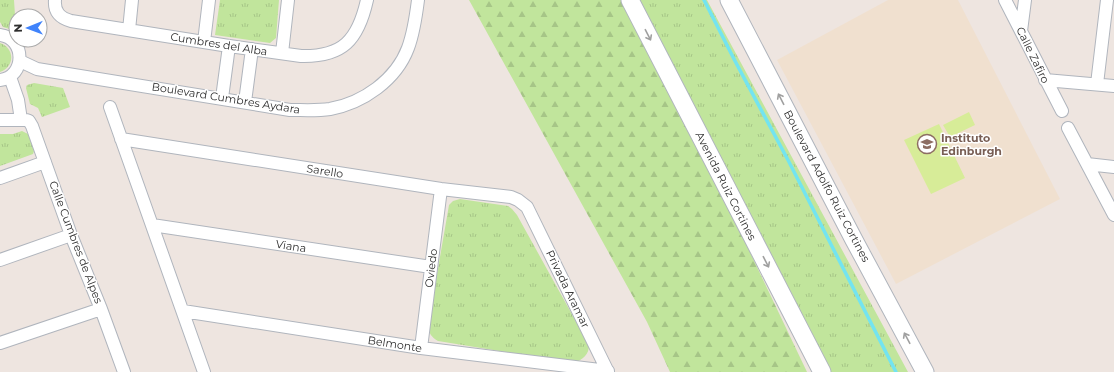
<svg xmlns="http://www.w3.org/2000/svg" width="1114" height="372" font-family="Montserrat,sans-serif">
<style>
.education{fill:#f0e0cf}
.forest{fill:url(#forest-firs)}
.park{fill:url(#park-tufts)}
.pitch{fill:#d7ec98}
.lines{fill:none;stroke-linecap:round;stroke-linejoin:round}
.stream{stroke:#73e4f0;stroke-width:3.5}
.minor-casing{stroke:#b0b5bd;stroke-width:14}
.secondary-casing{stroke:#b0b5bd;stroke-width:19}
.minor{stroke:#fff;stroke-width:12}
.secondary{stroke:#fff;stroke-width:17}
.oneway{stroke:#a0a0a0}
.labels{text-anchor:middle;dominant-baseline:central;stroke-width:3;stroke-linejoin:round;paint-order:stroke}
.street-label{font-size:11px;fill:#2d2d2d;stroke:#fff}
.education-label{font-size:11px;font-weight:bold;fill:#785e54;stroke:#fff;text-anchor:start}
</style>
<defs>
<pattern id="forest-firs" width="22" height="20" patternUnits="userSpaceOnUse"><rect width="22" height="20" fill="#c1e59c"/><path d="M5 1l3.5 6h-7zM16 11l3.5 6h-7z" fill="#a6c587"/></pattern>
<pattern id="park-tufts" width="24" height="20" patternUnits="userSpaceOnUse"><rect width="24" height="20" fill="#c1e59c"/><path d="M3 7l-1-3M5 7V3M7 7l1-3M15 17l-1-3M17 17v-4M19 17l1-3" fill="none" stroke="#a6c587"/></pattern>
</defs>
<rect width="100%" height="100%" fill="#eee5e0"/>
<path class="education" d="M 888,0 L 958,0 L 1060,199 L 896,284 L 777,60 Z"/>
<path class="forest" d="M 469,0 L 630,0 L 807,372 L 670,372 L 647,322 Z"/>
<path class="park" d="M 0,0 L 14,0 L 16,31 L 3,27 L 0,22 Z
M 220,0 L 279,0 L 276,38 L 270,43 L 215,35 Z
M 637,0 L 707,0 L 908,372 L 831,372 Z
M 0,43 C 15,48 15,67 0,72 Z
M 34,83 L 63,88 L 70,107 L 42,117 L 38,108 L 30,104 L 26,88 L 27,85 Z
M 22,131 L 28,134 L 34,151 L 33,154 L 0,166 L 0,134 L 13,134 Z
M 460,199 L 508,206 L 512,209 L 517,215 L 589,345 C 589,355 583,359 574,363 L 438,341 C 431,337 429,333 428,326 L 449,205 L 453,201 Z"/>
<path class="pitch" d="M 969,112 L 975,125 L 950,137 L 943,125 Z
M 939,124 L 965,178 L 931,194 L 904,140 Z"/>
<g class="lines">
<path class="stream" d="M 704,0 L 735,61 L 788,160 L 896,372"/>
<g class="minor-casing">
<path id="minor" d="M 55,0 C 54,12 60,18 71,21 L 229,46 L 301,56 C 343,57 358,40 367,0
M 1005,0 L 1062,111
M 129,30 L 132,0
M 1021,31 L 1025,0
M 0,35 C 26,38 26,77 0,80
M 204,42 L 209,0
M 282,53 L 288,0
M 20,61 L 37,69 L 290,110 C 303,110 317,111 330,109 C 363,103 396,80 408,48 C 414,32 416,16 418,0
M 10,77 L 18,100 L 21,120
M 1045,80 L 1114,86
M 1097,84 L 1107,0
M 222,98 L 229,46
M 245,102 L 252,49
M 110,107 L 204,372
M 0,120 L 26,120 L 29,121 L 32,126 L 71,235 L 101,309 L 124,372
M 1068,128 L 1114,215
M 121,139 L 441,189 L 511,197 L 518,200 L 527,207 L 608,372
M 1087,164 L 1114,167
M 0,178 L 45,162
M 152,225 L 431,267
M 0,260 L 71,235
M 183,311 L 421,348 L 608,371
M 0,343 L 101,309
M 421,348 L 441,189"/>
</g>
<g class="secondary-casing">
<path id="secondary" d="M 630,0 L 822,372
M 729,0 L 854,240 L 925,372"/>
</g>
<use href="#minor" class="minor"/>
<use href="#secondary" class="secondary"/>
</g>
<defs><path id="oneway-shaft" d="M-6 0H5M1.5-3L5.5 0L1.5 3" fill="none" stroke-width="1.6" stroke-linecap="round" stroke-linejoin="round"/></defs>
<g class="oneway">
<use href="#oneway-shaft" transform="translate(648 35) rotate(63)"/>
<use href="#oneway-shaft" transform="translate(781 99) rotate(-117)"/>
<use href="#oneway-shaft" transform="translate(766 262) rotate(63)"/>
<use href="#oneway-shaft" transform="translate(907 338) rotate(-118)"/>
</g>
<defs>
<g id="school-ring" transform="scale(1)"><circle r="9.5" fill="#fff" stroke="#8d6e63" stroke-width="1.5"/><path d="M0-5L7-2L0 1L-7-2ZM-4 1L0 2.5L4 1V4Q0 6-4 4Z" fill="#8d6e63"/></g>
</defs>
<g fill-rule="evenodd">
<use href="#school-ring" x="927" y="144"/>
</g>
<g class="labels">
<g class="street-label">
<text transform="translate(219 44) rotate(9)">Cumbres del Alba</text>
<text transform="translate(1033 55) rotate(64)">Calle Zafiro</text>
<text transform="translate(226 98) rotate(9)">Boulevard Cumbres Aydara</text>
<text transform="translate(325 171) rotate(9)">Sarello</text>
<text transform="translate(726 186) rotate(63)">Avenida Ruiz Cortines</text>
<text transform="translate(827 186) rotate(62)">Boulevard Adolfo Ruiz Cortines</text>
<text transform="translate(76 242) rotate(69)">Calle Cumbres de Alpes</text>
<text transform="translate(291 246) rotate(9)">Viana</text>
<text transform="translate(431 268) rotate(-83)">Oviedo</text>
<text transform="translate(568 289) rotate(64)">Privada Aramar</text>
<text transform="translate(395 344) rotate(9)">Belmonte</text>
</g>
<g class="education-label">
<text x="941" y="138">Instituto<tspan x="941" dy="13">Edinburgh</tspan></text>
</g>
</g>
<g transform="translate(28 28) rotate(269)"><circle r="19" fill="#ffffff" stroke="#ababab"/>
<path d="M0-3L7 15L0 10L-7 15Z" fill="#4083fb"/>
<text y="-6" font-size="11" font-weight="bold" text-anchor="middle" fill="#2d2d2d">N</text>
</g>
</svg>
